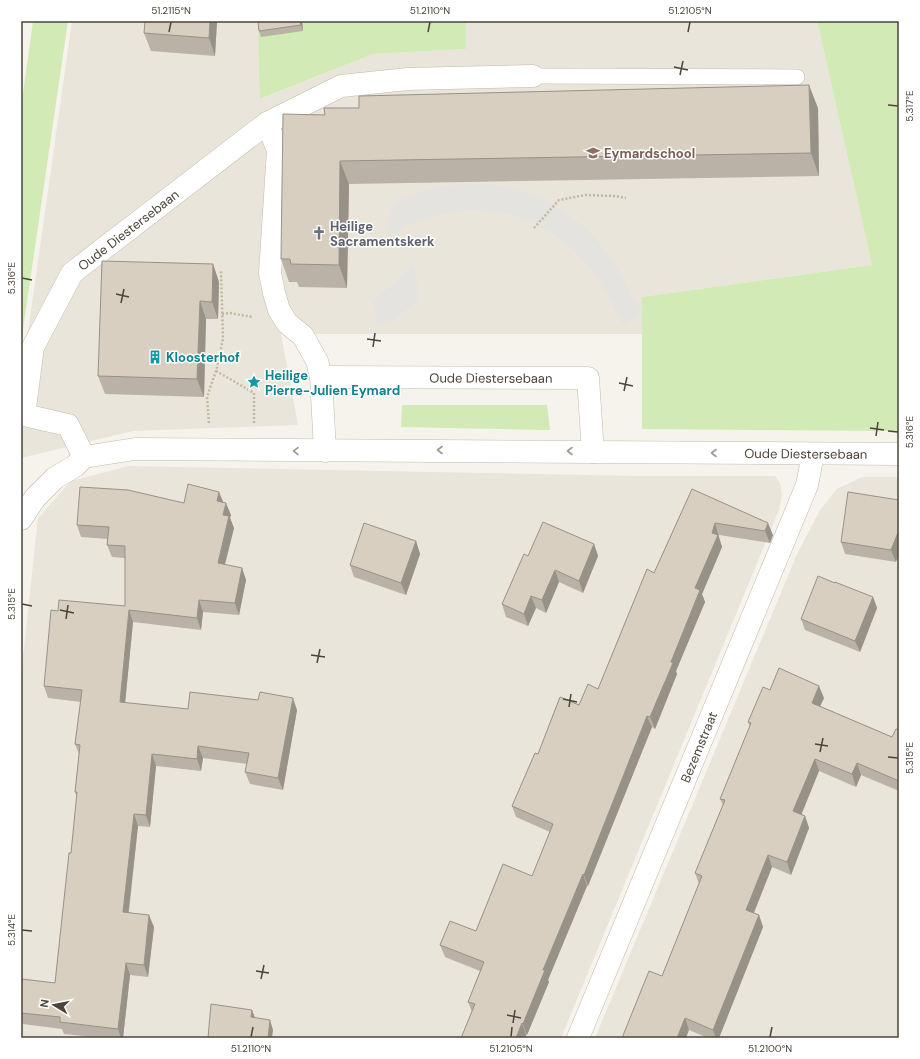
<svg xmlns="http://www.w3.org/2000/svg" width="920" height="1059" font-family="'DM Sans',sans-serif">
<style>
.residential{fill:#eae5da}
.green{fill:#d2eab5}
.parking{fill:#e5e3e0}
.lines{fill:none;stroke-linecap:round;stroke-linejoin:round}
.service-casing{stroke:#c2bbae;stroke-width:16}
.minor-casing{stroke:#c2bbae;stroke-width:23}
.path{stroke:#c4b79f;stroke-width:2.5;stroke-dasharray:2 2;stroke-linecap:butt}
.service{stroke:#fff;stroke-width:15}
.minor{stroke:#fff;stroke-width:22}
.wall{fill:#bab2a6}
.shaded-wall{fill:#979187}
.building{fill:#d8cfc1;stroke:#979187}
.oneway{stroke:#9c9892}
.ticks{fill:none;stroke:#4b4439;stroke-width:1.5}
.labels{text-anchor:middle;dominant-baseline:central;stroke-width:3;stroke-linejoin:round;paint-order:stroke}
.education-label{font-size:13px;font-weight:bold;fill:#785e54;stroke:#fff;text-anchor:start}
.worship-label{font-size:13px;font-weight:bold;fill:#5b616d;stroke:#fff;text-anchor:start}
.street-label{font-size:13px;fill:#4b4439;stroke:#fff}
.culture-label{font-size:13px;font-weight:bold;fill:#0d838f;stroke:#fff;text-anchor:start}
.neatline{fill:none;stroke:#4b4439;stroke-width:1.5}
.ticks-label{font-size:10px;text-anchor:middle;fill:#4b4439}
</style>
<rect width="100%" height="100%" fill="#f6f3ec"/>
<path class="residential" d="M 72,21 L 258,21 L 261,99 L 373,54 L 466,49 L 466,21 L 817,21 L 872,265 L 642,297 L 644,334 L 281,334 L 298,425 L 133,431 L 21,458 L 21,381 Z
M 129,466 L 642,476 L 775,476 L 780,483 L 782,495 L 779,510 L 561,1038 L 21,1038 L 21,675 L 38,518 L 71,481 Z
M 862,477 L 899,477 L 899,1038 L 595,1038 L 798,552 L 820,510 L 837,489 Z"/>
<path class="green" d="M 33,21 L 68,21 L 21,343 L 21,108 Z
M 258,21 L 466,21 L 466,49 L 373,54 L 260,99 Z
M 817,21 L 899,21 L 899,431 L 642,429 L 642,297 L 872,265 Z
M 402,405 L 547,405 L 550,430 L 401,427 Z"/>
<path class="parking" d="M 466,184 L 490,184 L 516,189 L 541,198 L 564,211 L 584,227 L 602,246 L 617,268 L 642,312 L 624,326 L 602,286 L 589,267 L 573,249 L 554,235 L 534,223 L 511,215 L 488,211 L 467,210 L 446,213 L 425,218 L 406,226 L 388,237 L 389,210 L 399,201 L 420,192 L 443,186 Z
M 415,263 L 419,300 L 389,323 L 377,326 L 373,302 Z"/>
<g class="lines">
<g class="service-casing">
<path id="service" d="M 533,76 L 797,77"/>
</g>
<g class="minor-casing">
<g id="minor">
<path d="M 267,123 L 278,150 L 270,273 L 274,293 L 279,310 L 287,323 L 303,336 L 317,361 L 321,377"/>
<path id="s1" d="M 325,451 L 321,377 L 588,378 L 593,452"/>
<path id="s2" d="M 84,457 L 68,425 L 24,415 L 33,347 L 72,273 L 267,123 L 341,86 L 408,79 L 533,76"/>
<path id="s3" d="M 21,519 L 35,498 L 55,478 L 75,466 L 84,457 L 135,449 L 899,454"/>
<path id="s4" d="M 578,1038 L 807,485 L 813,454"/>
</g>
</g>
<path class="path" d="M 534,228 L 559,200 L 585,195 L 615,196 L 626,198
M 222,314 L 230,313 L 253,317
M 216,371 L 254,393 L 254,424
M 209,423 L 207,397 L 216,371 L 223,339 L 221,270"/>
<use href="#service" class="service"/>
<use href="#minor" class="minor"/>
</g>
<path class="wall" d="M 142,21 L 217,21 L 215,56 L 151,51 L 144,33 L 145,21 Z
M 258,21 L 302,21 L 303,31 L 261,37 L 259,31 Z
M 359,108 L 818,108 L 819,176 L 349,184 L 347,288 L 299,287 L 297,282 L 289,282 L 281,259 L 325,115 Z
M 213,264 L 219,282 L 218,319 L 206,319 L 204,397 L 105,394 L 98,376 Z
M 692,489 L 773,535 L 770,543 L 719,535 L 718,537 L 722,547 L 702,594 L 705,602 L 676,671 L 677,674 L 655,729 L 652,727 L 588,886 L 587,886 L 548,980 L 549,982 L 527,1035 L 526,1035 L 525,1038 L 461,1038 L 472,1012 L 468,1002 L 480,971 L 445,957 L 440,945 L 476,931 L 532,876 L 550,832 L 516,817 L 512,806 L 538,754 L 579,705 L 598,689 L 654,573 Z
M 899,500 L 896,562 L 845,554 L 841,542 Z
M 223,502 L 231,515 L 230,518 L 234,528 L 225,565 L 242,568 L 246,580 L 239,615 L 203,612 L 201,630 L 133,622 L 125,703 L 188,709 L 297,710 L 283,790 L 250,784 L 245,772 L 247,764 L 203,758 L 201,771 L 156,766 L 150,827 L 138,826 L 129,912 L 154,927 L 148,977 L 130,975 L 123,1038 L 101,1038 L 64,1034 L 62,1029 L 23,1024 L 21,1019 L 21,992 L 55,983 L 71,853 L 77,797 L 75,792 L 79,754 L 75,744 L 81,702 L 48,698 L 44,686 L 58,611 L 125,606 L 125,558 L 112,557 L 107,545 L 108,539 L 81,537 L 77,525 L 184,503 Z
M 416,541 L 420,554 L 406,595 L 354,577 L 350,565 Z
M 594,544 L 598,556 L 583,593 L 559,582 L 546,613 L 536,608 L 528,626 L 506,617 L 502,604 L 528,556 Z
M 835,583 L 873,597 L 877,608 L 860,652 L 805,630 L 801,619 Z
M 770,690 L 824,698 L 820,706 L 892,737 L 899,730 L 899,791 L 861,775 L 856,787 L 819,771 L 801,814 L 805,816 L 809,828 L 791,875 L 772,867 L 754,913 L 759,915 L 763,927 L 719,1038 L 708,1038 L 689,1030 L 662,976 L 699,884 L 695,873 L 723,805 L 720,799 L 750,727 L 748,722 Z"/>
<path class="shaded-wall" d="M 210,21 L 217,21 L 215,56 L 209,38 Z
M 300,21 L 302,21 L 303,31 L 301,25 Z
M 809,85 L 818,108 L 819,176 L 811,153 Z
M 340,161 L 349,184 L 347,288 L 339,265 Z
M 213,264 L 219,282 L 218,319 L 212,302 Z
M 200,301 L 206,319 L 204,397 L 197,379 Z
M 219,492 L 224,504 L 217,501 Z
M 226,503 L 231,515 L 230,518 L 234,528 L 222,575 L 218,563 L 223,515 Z
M 715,523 L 722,547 L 702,594 L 705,602 L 676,671 L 677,674 L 655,729 L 650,717 L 671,662 L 695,588 Z
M 768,523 L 773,535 L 770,543 L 765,531 Z
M 899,530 L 899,554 L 896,562 L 891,550 Z
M 416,541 L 420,554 L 406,595 L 401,583 Z
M 594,544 L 598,556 L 583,593 L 579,581 Z
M 242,568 L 246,580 L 239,615 L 235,603 Z
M 555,570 L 559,582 L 546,613 L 542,600 Z
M 531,596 L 536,608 L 528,626 L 524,614 Z
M 873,597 L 877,608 L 860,652 L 855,641 Z
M 199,600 L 203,612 L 201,630 L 197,618 Z
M 129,610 L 133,622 L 124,714 L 120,702 Z
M 819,686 L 824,698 L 816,715 L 812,703 Z
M 293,698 L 297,710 L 283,790 L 278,778 Z
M 647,716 L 652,727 L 588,886 L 584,875 Z
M 198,746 L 203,758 L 201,771 L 197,759 Z
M 152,754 L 156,766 L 150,827 L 146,815 Z
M 815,759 L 819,771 L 798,823 L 793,811 Z
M 857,763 L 861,775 L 856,787 L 852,774 Z
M 134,814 L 138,826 L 127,924 L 123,912 Z
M 805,816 L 809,828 L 791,875 L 787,862 Z
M 768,855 L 772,867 L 750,922 L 746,910 Z
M 583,874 L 587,886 L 548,980 L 549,982 L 527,1035 L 523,1024 L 543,970 Z
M 149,915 L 154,927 L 148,977 L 144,965 Z
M 759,915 L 763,927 L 719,1038 L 716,1038 L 713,1030 Z
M 126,963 L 130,975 L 123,1038 L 121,1038 L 118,1029 Z
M 252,1010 L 256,1020 L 251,1017 Z
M 685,1018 L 689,1030 L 686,1038 L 677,1038 Z
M 270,1020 L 273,1030 L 272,1038 L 268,1038 Z
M 522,1023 L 526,1035 L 525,1038 L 516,1038 Z"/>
<path class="building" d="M 145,21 L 210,21 L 209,38 L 144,33 Z
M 258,21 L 300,21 L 301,25 L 259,31 Z
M 809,85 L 811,153 L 340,161 L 339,265 L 291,264 L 290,259 L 281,259 L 283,114 L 325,115 L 324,108 L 359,108 L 359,96 Z
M 102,261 L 213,264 L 212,302 L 200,301 L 197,379 L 98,376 Z
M 188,484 L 219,492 L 217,501 L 226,503 L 223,515 L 229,516 L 218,563 L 242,568 L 235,603 L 199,600 L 197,618 L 129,610 L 120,702 L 188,709 L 190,692 L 258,700 L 260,692 L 293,698 L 278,778 L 245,772 L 249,753 L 198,746 L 197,759 L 152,754 L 146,815 L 134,814 L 123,912 L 149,915 L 144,965 L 126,963 L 118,1029 L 60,1022 L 60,1017 L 21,1013 L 21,992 L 22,979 L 55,983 L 69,853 L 71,853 L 77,792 L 75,792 L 80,745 L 75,744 L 82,690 L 44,686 L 51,610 L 58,611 L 59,600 L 125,606 L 125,546 L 107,545 L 109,527 L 77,525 L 80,487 L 128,490 L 184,503 Z
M 692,489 L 768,523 L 765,531 L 715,523 L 712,533 L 718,535 L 695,588 L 700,590 L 671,662 L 673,663 L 650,717 L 647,716 L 584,875 L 583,874 L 543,970 L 545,970 L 523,1024 L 522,1023 L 516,1038 L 461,1038 L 475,1004 L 468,1002 L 484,962 L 440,945 L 450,921 L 476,931 L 503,864 L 532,876 L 553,824 L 512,806 L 535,753 L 538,754 L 560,697 L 579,705 L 588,684 L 598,689 L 647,569 L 654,573 Z
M 848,492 L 899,500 L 899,530 L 891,550 L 841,542 Z
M 543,522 L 594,544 L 579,581 L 555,570 L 542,600 L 531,596 L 524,614 L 502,604 L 524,554 L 528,556 Z
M 364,523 L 416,541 L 401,583 L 350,565 Z
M 818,576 L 835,583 L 835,582 L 873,597 L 855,641 L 801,619 Z
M 779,668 L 819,686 L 812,703 L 892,737 L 896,729 L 899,730 L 899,781 L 857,763 L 852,774 L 815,759 L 793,811 L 805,816 L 787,862 L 768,855 L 746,910 L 759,915 L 713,1030 L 685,1018 L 677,1038 L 622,1038 L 628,1023 L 649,971 L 662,976 L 702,876 L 695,873 L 725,800 L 720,799 L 751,723 L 748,722 L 763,687 L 770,690 Z
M 211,1004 L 252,1010 L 251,1017 L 270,1020 L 268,1038 L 208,1038 Z"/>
<defs><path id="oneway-chevron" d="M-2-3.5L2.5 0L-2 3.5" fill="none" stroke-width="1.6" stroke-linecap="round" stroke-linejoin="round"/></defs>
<g class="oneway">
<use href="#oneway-chevron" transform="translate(440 450) rotate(-180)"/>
<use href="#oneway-chevron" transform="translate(296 451) rotate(-179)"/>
<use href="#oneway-chevron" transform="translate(570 451) rotate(-180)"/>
<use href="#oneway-chevron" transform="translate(714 453) rotate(180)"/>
</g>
<path class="ticks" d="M 169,32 L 171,22M 428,32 L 430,22M 688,32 L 690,22M 674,67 L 688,70M 680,75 L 683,61M 888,105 L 898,106M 22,278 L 32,280M 116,294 L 129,297M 121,303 L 124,289M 367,339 L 381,341M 373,347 L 375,333M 619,383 L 633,386M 624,391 L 627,377M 870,428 L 884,430M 888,431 L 898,432M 876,436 L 878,422M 22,604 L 32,606M 60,610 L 74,613M 66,619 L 68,605M 311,655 L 325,657M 317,663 L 320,649M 563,699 L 577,702M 569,707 L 571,694M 815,744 L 828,746M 820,752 L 823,738M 888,757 L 898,758M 22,930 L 32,931M 256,971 L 269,973M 261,979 L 264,965M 507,1015 L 521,1018M 513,1023 L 515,1010M 251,1037 L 253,1027M 511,1037 L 512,1027M 770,1037 L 772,1027"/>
<defs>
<g id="school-bare" transform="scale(1.08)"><path d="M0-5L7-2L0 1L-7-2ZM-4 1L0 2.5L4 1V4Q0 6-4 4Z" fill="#8d6e63" stroke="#fff" stroke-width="2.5" paint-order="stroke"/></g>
<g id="church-bare" transform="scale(1.08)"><path d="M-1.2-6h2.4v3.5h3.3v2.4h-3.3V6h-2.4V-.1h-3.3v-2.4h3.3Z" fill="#6b7280" stroke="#fff" stroke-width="2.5" paint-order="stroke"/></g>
<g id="building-bare" transform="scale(1.08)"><path d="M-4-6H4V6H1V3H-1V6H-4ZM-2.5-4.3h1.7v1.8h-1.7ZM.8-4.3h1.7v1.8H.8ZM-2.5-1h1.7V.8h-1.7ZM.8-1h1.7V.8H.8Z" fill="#0f9aa8" stroke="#fff" stroke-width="2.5" paint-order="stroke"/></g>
<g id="sight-bare" transform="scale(1.08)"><path d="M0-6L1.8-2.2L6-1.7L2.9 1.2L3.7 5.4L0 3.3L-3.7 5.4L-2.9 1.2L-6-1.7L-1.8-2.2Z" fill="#0f9aa8" stroke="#fff" stroke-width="2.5" paint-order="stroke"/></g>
</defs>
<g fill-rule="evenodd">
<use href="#school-bare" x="593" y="153"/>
<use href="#church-bare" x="319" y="233"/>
<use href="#building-bare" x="155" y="357"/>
<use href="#sight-bare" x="254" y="382"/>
</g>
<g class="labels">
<g class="education-label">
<text x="604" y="153">Eymardschool</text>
</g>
<g class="worship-label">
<text x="330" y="226">Heilige<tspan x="330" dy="15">Sacramentskerk</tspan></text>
</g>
<g class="street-label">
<text stroke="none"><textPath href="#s2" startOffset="304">Oude Diestersebaan</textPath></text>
<text stroke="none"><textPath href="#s1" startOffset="244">Oude Diestersebaan</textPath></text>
<text stroke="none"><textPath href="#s3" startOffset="812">Oude Diestersebaan</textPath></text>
<text stroke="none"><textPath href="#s4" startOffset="315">Bezemstraat</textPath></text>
</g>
<g class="culture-label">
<text x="166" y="357">Kloosterhof</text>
<text x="265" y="375">Heilige<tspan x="265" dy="15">Pierre-Julien Eymard</tspan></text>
</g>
</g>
<rect width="920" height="1059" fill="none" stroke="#ffffff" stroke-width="44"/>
<g transform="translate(54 1005) rotate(280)" stroke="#ffffff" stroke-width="3" paint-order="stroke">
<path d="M0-3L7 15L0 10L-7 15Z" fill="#4b4439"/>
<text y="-6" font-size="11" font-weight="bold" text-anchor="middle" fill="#4b4439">N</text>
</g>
<rect x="22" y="22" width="876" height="1015" class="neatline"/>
<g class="ticks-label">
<text x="171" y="14">51.2115°N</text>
<text x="430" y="14">51.2110°N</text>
<text x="690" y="14">51.2105°N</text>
<text transform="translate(909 106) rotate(-90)" y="4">5.317°E</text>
<text transform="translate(11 278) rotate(-90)" y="4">5.316°E</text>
<text transform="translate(909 432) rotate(-90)" y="4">5.316°E</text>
<text transform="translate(11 604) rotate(-90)" y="4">5.315°E</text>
<text transform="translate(909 758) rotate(-90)" y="4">5.315°E</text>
<text transform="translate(11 930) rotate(-90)" y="4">5.314°E</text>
<text x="251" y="1052">51.2110°N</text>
<text x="511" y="1052">51.2105°N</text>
<text x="770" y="1052">51.2100°N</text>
</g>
</svg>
